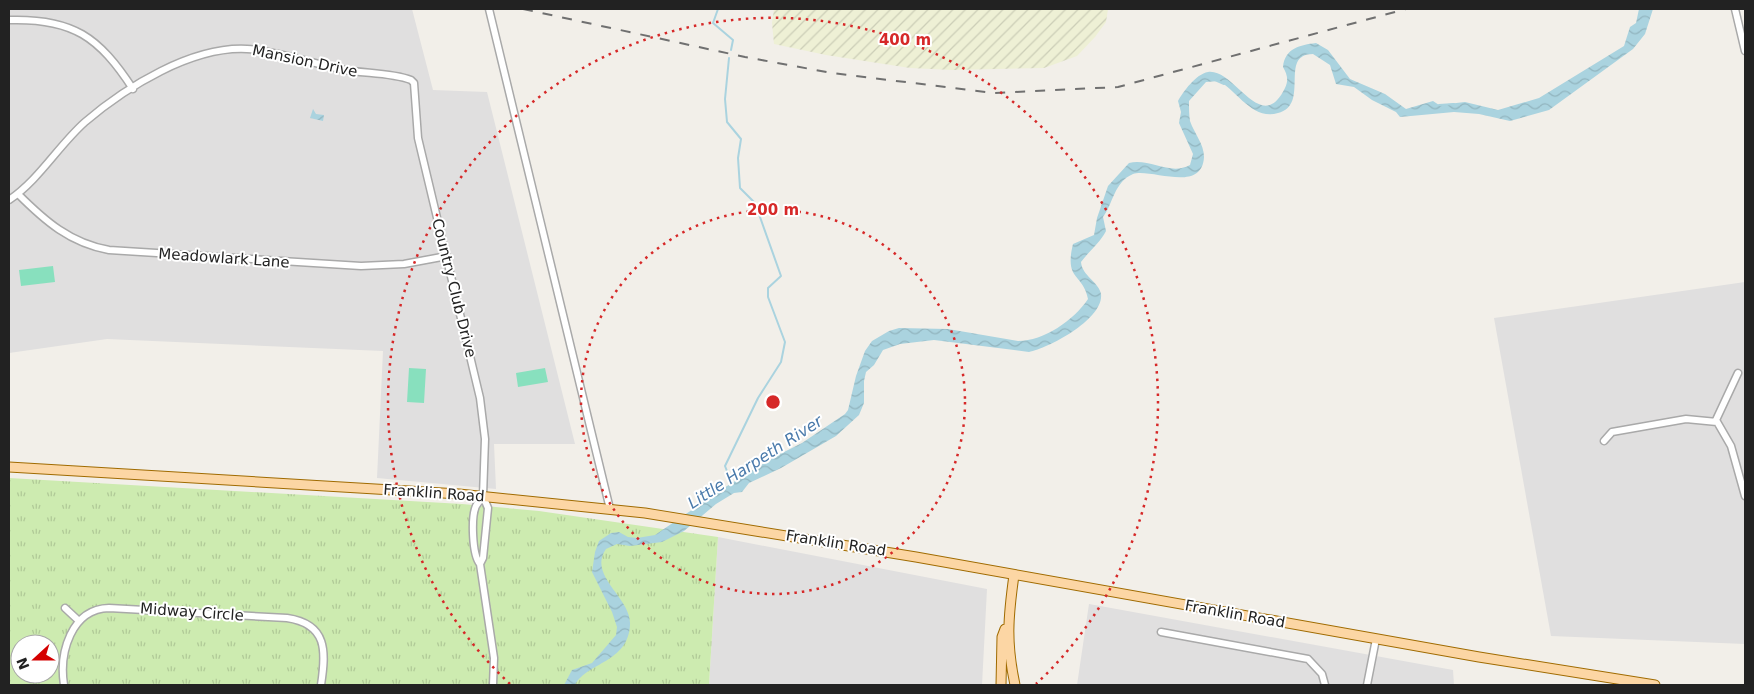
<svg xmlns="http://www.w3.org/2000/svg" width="1754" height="694" font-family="'DejaVu Sans',sans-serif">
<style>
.residential{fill:#e0dfdf}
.farmland{fill:url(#farmland-furrows)}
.grass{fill:url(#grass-tufts);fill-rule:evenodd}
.pitch{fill:#88e0be}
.water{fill:url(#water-waves)}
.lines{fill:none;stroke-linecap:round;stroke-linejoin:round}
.stream{stroke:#aad3df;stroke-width:2}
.minor-casing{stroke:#a9a9a9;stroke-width:9}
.major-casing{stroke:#a06b00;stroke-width:11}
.minor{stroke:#fff;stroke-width:6}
.major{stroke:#fcd6a4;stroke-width:9}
.rail{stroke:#707070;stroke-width:2;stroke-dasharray:10 10;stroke-linecap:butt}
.ring{fill:none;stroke:#d62828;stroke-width:2.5;stroke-dasharray:2.5 5}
.labels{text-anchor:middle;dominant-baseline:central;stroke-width:4;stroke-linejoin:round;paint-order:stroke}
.street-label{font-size:15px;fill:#222;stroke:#fff}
.water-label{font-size:16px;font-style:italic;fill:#4a7aab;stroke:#fff}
.centre{fill:#d62828;stroke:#fff;stroke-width:2.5}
.ring-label{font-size:15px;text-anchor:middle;font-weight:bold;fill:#d62828;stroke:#fff;stroke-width:4;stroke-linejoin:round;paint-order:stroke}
</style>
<defs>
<pattern id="farmland-furrows" width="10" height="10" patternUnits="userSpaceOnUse" patternTransform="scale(1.25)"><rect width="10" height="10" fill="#eef0d5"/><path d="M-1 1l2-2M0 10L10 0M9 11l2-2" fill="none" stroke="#ccceb7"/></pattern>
<pattern id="grass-tufts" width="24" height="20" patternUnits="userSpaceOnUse" patternTransform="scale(1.25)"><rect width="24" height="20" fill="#cdebb0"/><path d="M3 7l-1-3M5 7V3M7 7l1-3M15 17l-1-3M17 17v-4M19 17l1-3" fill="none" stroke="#b0c997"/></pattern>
<pattern id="water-waves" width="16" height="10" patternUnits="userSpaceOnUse" patternTransform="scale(1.25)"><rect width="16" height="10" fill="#aad3df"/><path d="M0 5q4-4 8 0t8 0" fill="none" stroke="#92b5bf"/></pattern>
</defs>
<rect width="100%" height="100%" fill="#f2efe9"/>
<path class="residential" d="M 9,9 L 412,9 L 433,90 L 487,92 L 575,444 L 494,444 L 496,489 L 377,478 L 383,351 L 107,339 L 9,353 Z
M 1745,282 L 1745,644 L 1551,636 L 1494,318 Z
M 718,537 L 987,589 L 982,685 L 709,685 Z
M 1089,604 L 1453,670 L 1454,685 L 1077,685 Z"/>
<path class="farmland" d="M 774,9 L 1108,9 L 1106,22 L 1095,37 L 1077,56 L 1044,68 L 953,70 L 910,68 L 826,55 L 774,44 L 772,23 Z"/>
<path class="grass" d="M 9,478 L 462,504 L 539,511 L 718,537 L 709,685 L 9,685 ZM 20,644 L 50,644 L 50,674 L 20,674 Z"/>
<path class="pitch" d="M 53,266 L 55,282 L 21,286 L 19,270 Z
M 409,368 L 426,369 L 424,403 L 407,402 Z
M 545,368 L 548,382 L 518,387 L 516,373 Z"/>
<path class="water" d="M 1639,9 L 1653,9 L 1645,34 L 1633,49 L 1549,110 L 1510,121 L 1479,114 L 1454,112 L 1400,117 L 1396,112 L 1372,100 L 1354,87 L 1336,84 L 1330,65 L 1313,54 C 1278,54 1311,105 1278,113 C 1253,121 1236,90 1219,81 L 1206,82 L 1189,101 C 1189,108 1189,115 1190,121 C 1194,133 1204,144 1204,157 C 1202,194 1151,168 1133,174 C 1114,182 1113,204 1103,217 L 1106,231 C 1100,243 1089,251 1081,262 C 1082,276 1099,282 1101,294 C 1104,319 1049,348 1029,352 L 934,340 L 900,344 L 883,350 L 874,365 L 866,372 L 864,381 L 864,403 L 859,415 L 836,436 L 781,468 L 749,483 L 742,492 L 734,493 L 716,504 L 684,531 L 662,542 L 630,546 L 617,544 L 606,549 C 587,576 632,598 630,625 C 628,663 587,662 575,685 L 564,685 L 572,670 L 592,663 L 616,635 L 617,627 L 612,612 L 592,572 L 595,552 L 599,541 L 611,533 L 619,532 L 628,537 L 637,538 L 655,535 L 727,486 L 774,457 L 802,443 L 845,414 L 848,410 L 856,376 L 865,351 L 872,341 L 889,331 L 899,328 L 948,329 L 1018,341 C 1044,341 1074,320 1088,299 C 1083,273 1064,281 1073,244 L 1094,235 L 1097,218 L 1108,186 L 1129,163 C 1150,158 1170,176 1190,165 L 1193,154 L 1179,123 L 1181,112 L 1178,101 C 1183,92 1196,74 1208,72 C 1235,68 1261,137 1285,88 C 1289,80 1287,74 1283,67 C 1285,48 1300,45 1316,43 L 1328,50 L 1350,79 L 1385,94 L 1406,109 L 1433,101 L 1439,105 L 1465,102 L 1498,110 L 1539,98 L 1624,46 L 1630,27 L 1636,23 Z
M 313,109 L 316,114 L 324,115 L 323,121 L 310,118 Z"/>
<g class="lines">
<path class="stream" d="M 718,9 L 713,23 L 733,40 L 731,50
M 729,58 L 725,99 L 727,122 L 741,139 L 738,158 L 740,188 L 755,203 L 781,276 L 768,288 L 768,297 L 785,342 L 781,362 L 758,398 L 725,466 L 732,484
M 1215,80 L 1224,84
M 1439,105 L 1454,104"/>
<g class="minor-casing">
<path id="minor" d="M 489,9 L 610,509
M 1735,9 L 1745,51
M 9,20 C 73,18 99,37 133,89
M 18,194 C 45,221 70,243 109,250 L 361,266 L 404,264 L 447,256
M 9,200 C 39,180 58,146 85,122 C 126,87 192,46 247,49 C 278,51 310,63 340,69 C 363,74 389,72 411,80 L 414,83 L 418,138 L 480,398 L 485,439 L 483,496 L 488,508 L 483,558 L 480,564 C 472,555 471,517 476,506 C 478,503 481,499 483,496
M 1738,373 L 1716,420 L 1731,446 L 1745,496
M 1604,441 L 1612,432 L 1686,419 L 1717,422
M 480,564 L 494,658 L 493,685
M 65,608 L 79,621
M 1161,632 L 1308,659 L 1322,674 L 1325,685
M 64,685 C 59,653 71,609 109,608 L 287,618 C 328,624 326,652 321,685
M 1367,685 L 1376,639"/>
</g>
<g class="major-casing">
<path id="major" d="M 9,467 L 459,494 L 645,513 L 916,557 L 1479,657 L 1655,685
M 1014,575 C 1008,618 1006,642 1015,685
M 1001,685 L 1002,637 L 1005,629"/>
</g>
<use href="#minor" class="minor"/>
<use href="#major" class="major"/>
<path class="rail" d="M 523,9 L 745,57 L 832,73 L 994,93 L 1118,87 L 1406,9"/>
</g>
<g class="ring">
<circle cx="773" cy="402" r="192"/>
<path d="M510 684A385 385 0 1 1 1036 684"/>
</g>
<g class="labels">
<g class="street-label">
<text transform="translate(305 61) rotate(12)">Mansion Drive</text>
<text transform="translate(224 258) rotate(4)">Meadowlark Lane</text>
<text transform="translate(454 288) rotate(76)">Country Club Drive</text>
<text transform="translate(434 493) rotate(4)">Franklin Road</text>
<text transform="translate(836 543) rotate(9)">Franklin Road</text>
<text transform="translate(192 612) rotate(4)">Midway Circle</text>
<text transform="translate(1235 614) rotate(10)">Franklin Road</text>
</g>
<g class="water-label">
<text transform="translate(755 462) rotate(-33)">Little Harpeth River</text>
</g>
</g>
<circle cx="773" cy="402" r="8" class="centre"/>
<g class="ring-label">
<text x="905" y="45">400 m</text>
<text x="773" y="215">200 m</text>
</g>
<rect width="1754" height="694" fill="none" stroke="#222222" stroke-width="20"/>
<g transform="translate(35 659) rotate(249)"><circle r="24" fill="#ffffff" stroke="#a7a7a7"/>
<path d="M0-4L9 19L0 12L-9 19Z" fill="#d40000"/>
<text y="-8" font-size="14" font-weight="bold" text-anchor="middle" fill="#222222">N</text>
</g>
</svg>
